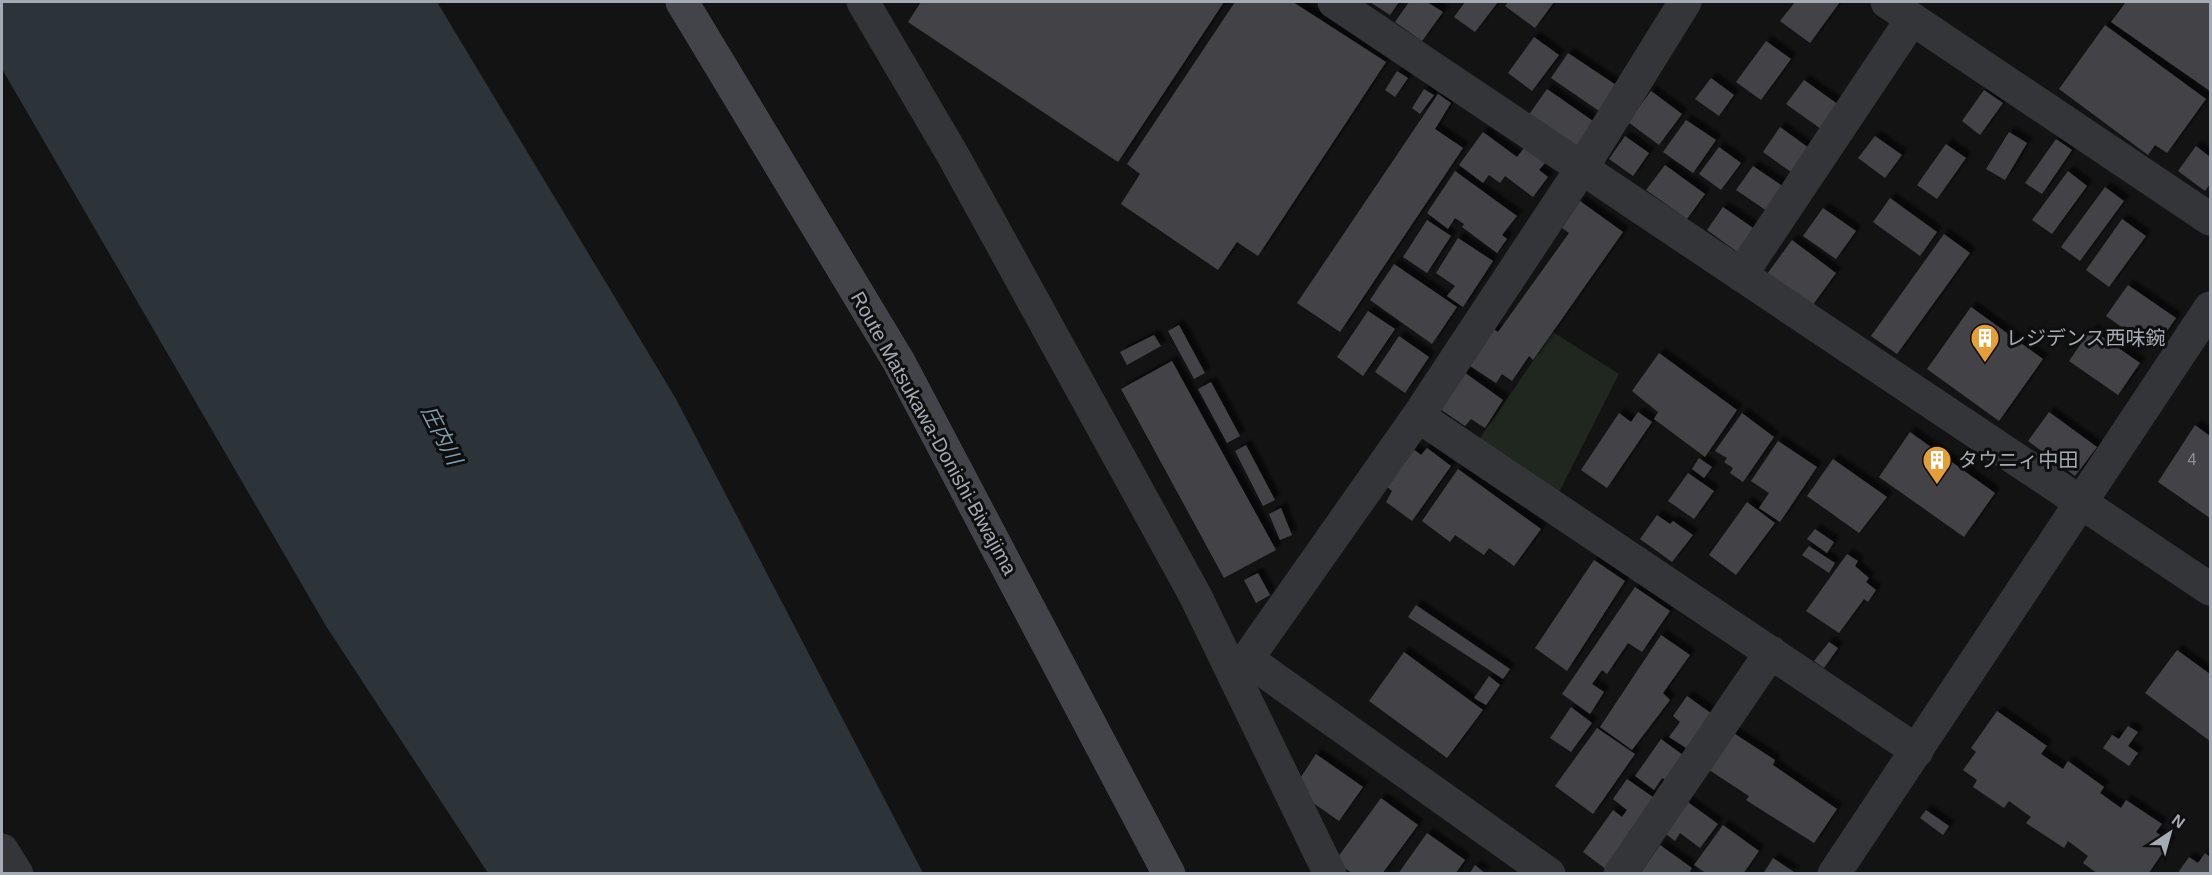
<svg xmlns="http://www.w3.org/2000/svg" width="2212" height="875" font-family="Helvetica,'Noto Sans JP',sans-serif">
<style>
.green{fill:#1f271f}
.water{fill:#2c3439}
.building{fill:#424347;filter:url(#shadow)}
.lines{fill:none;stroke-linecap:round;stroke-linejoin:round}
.minor{stroke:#343539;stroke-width:33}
.secondary{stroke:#424449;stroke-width:33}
.labels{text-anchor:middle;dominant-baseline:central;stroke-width:6;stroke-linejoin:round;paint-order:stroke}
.number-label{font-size:16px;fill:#8c9199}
.poi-label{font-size:20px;fill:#a5abb4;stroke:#0e0e0f;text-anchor:start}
.street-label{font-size:20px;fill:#a5abb4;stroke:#0e0e0f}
.water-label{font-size:21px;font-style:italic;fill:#7e9bad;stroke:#0e0e0f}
</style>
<defs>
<filter id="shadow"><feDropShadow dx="5.5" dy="-5.5" stdDeviation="1.5" flood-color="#0009"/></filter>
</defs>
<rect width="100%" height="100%" fill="#131314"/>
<path class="green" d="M 1553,332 L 1619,374 L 1558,494 L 1478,441 Z"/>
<path class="water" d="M 2,2 L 437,2 L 676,399 L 923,873 L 488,873 L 326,626 L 2,69 Z"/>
<path class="building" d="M 921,2 L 1224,2 L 1118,162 L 908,22 Z
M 1235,2 L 1293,2 L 1386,62 L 1258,256 L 1237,242 L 1218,270 L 1121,204 L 1140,174 L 1127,164 Z
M 1370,2 L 1399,2 L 1390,15 Z
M 1409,2 L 1427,2 L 1443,12 L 1422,41 L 1395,22 Z
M 1465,2 L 1498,2 L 1475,32 L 1454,17 Z
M 1508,2 L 1554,2 L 1535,28 L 1505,6 Z
M 1795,2 L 1840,2 L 1810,43 L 1780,21 Z
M 2126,2 L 2210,2 L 2210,91 L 2111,22 Z
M 2105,25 L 2206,99 L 2167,153 L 2155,145 L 2148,155 L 2059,89 Z
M 1534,37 L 1559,55 L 1532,91 L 1508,73 Z
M 1766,41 L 1791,59 L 1761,100 L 1736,82 Z
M 1568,53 L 1619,87 L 1602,113 L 1551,78 Z
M 1397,71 L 1408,78 L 1395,97 L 1385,90 Z
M 1711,78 L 1734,95 L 1719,116 L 1695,99 Z
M 1804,80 L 1839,105 L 1821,129 L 1786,104 Z
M 1424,89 L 1434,95 L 1420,114 L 1412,108 Z
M 1547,89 L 1593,121 L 1575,149 L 1528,116 Z
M 1984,90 L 2003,103 L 1980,135 L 1962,121 Z
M 1651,91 L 1682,114 L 1659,145 L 1628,122 Z
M 1438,94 L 1451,103 L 1435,129 L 1463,148 L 1340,332 L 1297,303 Z
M 1686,120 L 1716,140 L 1693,173 L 1663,152 Z
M 1780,127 L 1813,151 L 1795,175 L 1763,152 Z
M 1483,132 L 1517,157 L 1524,148 L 1545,163 L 1539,170 L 1548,177 L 1533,197 L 1505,176 L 1500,183 L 1489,175 L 1483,183 L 1459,165 Z
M 2009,132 L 2027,143 L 2005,180 L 1986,169 Z
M 1625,136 L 1649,153 L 1633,176 L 1609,159 Z
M 1875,136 L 1902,155 L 1885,178 L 1858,158 Z
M 2056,139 L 2072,150 L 2042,194 L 2025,183 Z
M 1946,144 L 1966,158 L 1937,199 L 1917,185 Z
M 2196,146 L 2210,157 L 2210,184 L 2205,191 L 2178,171 Z
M 1719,147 L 1741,163 L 1721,190 L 1699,174 Z
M 1665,165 L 1705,194 L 1687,219 L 1646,190 Z
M 1753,166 L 1784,187 L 1767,211 L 1736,190 Z
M 1455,171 L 1517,216 L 1502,235 L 1507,239 L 1497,253 L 1462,227 L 1464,224 L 1455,218 L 1448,229 L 1427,213 Z
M 2068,171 L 2087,186 L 2052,234 L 2032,220 Z
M 2105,187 L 2124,201 L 2080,261 L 2061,247 Z
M 1890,198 L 1937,232 L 1920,256 L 1873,222 Z
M 1580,201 L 1623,232 L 1533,360 L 1529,356 L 1512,381 L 1502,374 L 1496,383 L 1467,364 L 1492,328 L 1498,332 L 1569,233 L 1562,228 Z
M 1723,207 L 1756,230 L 1740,254 L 1707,230 Z
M 1823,208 L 1856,231 L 1836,259 L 1803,236 Z
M 2122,219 L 2146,236 L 2109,287 L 2086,270 Z
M 1427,220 L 1451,236 L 1427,273 L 1403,257 Z
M 1944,234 L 1970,253 L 1897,354 L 1871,336 Z
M 1458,238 L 1493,261 L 1463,307 L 1447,296 L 1455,286 L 1436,273 Z
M 1792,240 L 1836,273 L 1812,306 L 1767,274 Z
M 1394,264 L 1457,307 L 1432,344 L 1370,300 Z
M 2128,285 L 2176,318 L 2154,350 L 2106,316 Z
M 1971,307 L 2043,359 L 1999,421 L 1927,369 Z
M 1368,311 L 1395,329 L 1363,376 L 1337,357 Z
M 1179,325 L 1205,373 L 1194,379 L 1168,331 Z
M 2091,329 L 2140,363 L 2118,395 L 2069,361 Z
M 1154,335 L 1161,346 L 1127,365 L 1120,352 Z
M 1399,336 L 1429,357 L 1405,393 L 1375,372 Z
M 1659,353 L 1737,410 L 1705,457 L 1654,419 L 1658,412 L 1632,391 Z
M 1172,361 L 1276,550 L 1224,578 L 1121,389 Z
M 1461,370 L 1503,400 L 1485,428 L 1471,419 L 1465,426 L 1437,407 Z
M 1211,382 L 1240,436 L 1227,443 L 1198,389 Z
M 1638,412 L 1652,422 L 1607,488 L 1581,470 L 1619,413 L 1631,422 Z
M 2049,412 L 2097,447 L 2075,476 L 2028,441 Z
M 1742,413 L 1774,437 L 1743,482 L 1730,473 L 1733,468 L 1724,462 L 1727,458 L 1715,451 Z
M 2195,425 L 2210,436 L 2210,518 L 2158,482 Z
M 1910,432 L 1995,493 L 1964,537 L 1879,477 Z
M 1778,441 L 1817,467 L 1780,522 L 1759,508 L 1769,493 L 1751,481 Z
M 1246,445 L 1275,500 L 1263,506 L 1235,451 Z
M 1412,448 L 1421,455 L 1427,448 L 1451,466 L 1412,521 L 1386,502 L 1392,491 L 1385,485 Z
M 1699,458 L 1712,467 L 1704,478 L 1692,469 Z
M 1833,459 L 1887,497 L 1859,533 L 1807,496 Z
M 1458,469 L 1541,529 L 1514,566 L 1489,548 L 1484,555 L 1455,535 L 1450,542 L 1422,521 Z
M 1688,473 L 1714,491 L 1694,519 L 1668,501 Z
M 1747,502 L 1775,523 L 1736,575 L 1709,555 Z
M 1281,508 L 1292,535 L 1280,540 L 1269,514 Z
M 1657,515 L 1670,524 L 1673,521 L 1693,535 L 1672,562 L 1640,539 Z
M 1815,529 L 1834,542 L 1827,553 L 1807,539 Z
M 1809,546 L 1835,563 L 1829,573 L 1802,555 Z
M 1847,554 L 1858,561 L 1855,566 L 1869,578 L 1866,582 L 1876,590 L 1868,602 L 1864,599 L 1839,633 L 1806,611 Z
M 1594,560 L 1625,581 L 1567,671 L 1535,648 Z
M 1258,573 L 1270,595 L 1256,603 L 1244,580 Z
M 1635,587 L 1670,611 L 1642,652 L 1628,643 L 1607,674 L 1602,670 L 1592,684 L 1604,692 L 1590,714 L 1562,694 Z
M 1416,605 L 1510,669 L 1503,679 L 1408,617 Z
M 1661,635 L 1690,655 L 1663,693 L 1670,700 L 1632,750 L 1600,727 Z
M 1829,642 L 1838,648 L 1824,668 L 1814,661 Z
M 2177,650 L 2210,674 L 2210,741 L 2145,693 Z
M 1404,652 L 1483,710 L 1447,758 L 1369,701 Z
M 1489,676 L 1500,685 L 1486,705 L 1474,698 Z
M 1687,696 L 1719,719 L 1694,753 L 1669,737 L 1680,722 L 1673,716 Z
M 1571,707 L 1592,723 L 1571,752 L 1550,738 Z
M 1997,711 L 2047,746 L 2041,754 L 2063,769 L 2068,761 L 2104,787 L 2100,793 L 2121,808 L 2126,800 L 2162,824 L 2156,832 L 2170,842 L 2148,874 L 2098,874 L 2083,863 L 2088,856 L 2068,841 L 2064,848 L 2026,823 L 2031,817 L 2009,801 L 2004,808 L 1973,787 L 1977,780 L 1963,770 L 1976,752 L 1971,748 Z
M 2128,726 L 2138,732 L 2128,746 L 2138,753 L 2129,766 L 2103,748 L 2112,735 L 2119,739 Z
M 1597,728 L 1635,754 L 1593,814 L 1555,786 Z
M 1732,732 L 1775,760 L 1773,765 L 1837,809 L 1814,843 L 1746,800 L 1749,796 L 1709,770 Z
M 1661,739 L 1687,758 L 1670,782 L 1662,778 L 1654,790 L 1635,776 Z
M 1316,754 L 1363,787 L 1339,821 L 1293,789 Z
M 1627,779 L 1660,802 L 1611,873 L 1583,852 L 1613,810 L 1622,817 L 1627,810 L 1613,799 Z
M 1381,798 L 1418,825 L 1382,874 L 1353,874 L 1335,861 Z
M 1685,800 L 1718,824 L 1700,848 L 1680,833 L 1675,841 L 1662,831 Z
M 1926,810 L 1949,826 L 1943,835 L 1920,818 Z
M 1723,825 L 1759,851 L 1743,874 L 1707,874 L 1694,865 Z
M 1427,833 L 1465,860 L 1455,874 L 1398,874 Z
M 1660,845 L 1692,868 L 1690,871 L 1693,874 L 1640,874 Z
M 2205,853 L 2210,857 L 2210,874 L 2177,874 L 2189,857 L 2198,863 Z
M 1773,858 L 1794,872 L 1793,874 L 1763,874 Z
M 1475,865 L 1486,874 L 1469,874 Z"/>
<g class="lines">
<path class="minor" d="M 863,2 L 954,157 L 1195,595 L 1330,874
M 1334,2 L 2210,589
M 1887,2 L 2210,219
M 1741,275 L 1912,19
M 1418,416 L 1917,751
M 2,850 L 17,874
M 1549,874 L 1247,659 L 1418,416 L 1582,168 L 1685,2
M 1620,874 L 1771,652
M 1834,874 L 2210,308"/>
<path class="secondary" d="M 682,2 L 899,362 L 1169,874"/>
</g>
<defs>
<g id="building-pin" transform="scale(1.5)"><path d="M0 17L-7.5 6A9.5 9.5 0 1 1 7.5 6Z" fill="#e69e39" stroke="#0e0e0f"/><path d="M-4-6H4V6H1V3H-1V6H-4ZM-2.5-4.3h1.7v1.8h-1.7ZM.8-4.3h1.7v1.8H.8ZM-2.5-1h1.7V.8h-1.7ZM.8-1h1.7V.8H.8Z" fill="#fff"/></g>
</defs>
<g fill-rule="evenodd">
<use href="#building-pin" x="1985" y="338"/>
<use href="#building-pin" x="1937" y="460"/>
</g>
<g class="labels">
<g class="number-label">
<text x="2192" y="459">4</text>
</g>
<g class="poi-label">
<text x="2006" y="338">レジデンス西味鋺</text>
<text x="1958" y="460">タウニィ中田</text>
</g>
<g class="street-label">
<text transform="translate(934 433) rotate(61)">Route Matsukawa-Donishi-Biwajima</text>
</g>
<g class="water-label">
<text transform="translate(442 435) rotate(63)">庄内川</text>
</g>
</g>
<rect width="2212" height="875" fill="none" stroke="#a5abb4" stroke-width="6"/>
<g transform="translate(2170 833) rotate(36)" stroke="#0e0e0f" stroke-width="4.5" paint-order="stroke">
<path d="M0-4.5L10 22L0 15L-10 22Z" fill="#a5abb4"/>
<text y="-9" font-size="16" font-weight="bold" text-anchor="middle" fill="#a5abb4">N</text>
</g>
</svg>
